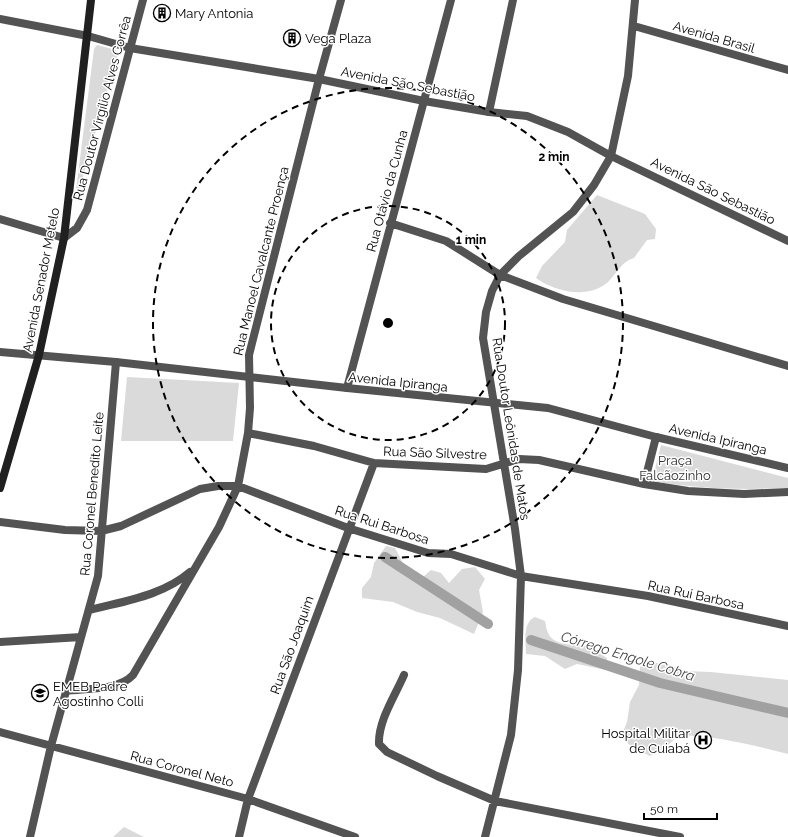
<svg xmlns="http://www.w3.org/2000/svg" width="788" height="837" font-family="Raleway,sans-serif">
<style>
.green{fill:#dadada}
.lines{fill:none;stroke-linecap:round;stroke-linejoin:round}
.canal{stroke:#a1a1a1;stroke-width:10}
.minor{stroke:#535353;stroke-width:8}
.tertiary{stroke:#535353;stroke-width:8}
.secondary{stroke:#202020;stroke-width:8}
.ring{fill:none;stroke:#000;stroke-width:2;stroke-dasharray:7 5}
.labels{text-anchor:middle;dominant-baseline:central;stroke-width:3;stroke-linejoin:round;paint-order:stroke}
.poi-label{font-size:13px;fill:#000;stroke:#fff;text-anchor:start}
.street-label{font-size:13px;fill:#000;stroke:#fff}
.park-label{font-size:13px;fill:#313131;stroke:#fff}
.water-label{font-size:14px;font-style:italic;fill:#424242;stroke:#fff}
.centre{fill:#000;stroke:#fff;stroke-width:2}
.ring-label{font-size:12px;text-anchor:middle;font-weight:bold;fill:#000;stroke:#fff;stroke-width:3;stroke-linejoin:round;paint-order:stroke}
</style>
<rect width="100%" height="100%" fill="#fff"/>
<path class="green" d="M 97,45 L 116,50 L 117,56 L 79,191 L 76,190 L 94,49 Z
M 597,195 L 645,214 L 656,229 L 655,239 L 647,240 L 634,258 C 622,261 617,273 609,281 C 590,300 555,292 536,278 L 542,266 L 565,242 L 567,230 Z
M 127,377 L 239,383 L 233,441 L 121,441 Z
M 661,445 L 788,478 L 788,488 C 742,490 698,489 652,481 Z
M 386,546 L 395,548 L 404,565 L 423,577 L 431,570 L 441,573 L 449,583 L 462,569 L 475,567 L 485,579 L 479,590 L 483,612 L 474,634 L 440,618 L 417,612 L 393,602 L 362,598 L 362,588 L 371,577 L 374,563 Z
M 535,617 L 545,621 C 547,635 551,642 566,644 C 570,645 574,643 578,644 C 589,647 598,652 607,658 L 606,670 L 577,664 L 565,669 L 545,656 L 526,654 C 526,641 522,623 535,617 Z
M 649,663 L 666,663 L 684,671 L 711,672 L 788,680 L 788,754 C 752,745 717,736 679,735 L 665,748 L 650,756 L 632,747 L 621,737 L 627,722 L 630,702 L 639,685 L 640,667 Z
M 124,827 L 144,837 L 113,837 Z"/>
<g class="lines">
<path class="canal" d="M 385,557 L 488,624
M 531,640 L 660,683 L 788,713"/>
<path class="minor" d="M 634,26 L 788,70
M 489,112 L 513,0
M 0,219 L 64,238 L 77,228 L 87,210 L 143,0
M 390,223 L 446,241 L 500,275 L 563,299 L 788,366
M 347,388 L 451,0
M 248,433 L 314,446 L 374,463 L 486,469 L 519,459 L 539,460 L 644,484 L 688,491 L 744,494 L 788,492
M 644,484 L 656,437
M 0,522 L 65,530 L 101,531 L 121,526 L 200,489 L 218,486 L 238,486 L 348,528 L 428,553 L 451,554 L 521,576 L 648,596 L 788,626
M 90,610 C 124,601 162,596 190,572
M 0,642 L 81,637
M 404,675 C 395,696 378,721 379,744 L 387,752 L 437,776 L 495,801 L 680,837
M 65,691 C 86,688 118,691 133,675 L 219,527 L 238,486 L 248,433 L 250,408 L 249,355 L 319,79 L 341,0
M 0,732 L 248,799 L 355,837
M 30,837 L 51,746 L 98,576 L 116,362
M 239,837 L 248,799 L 374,463
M 485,837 L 511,735 L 518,670 L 521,576 L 515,529 L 483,338 L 486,312 L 492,291 L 500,275 L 519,256 L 573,212 L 594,185 L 611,156 L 628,76 L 635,0"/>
<path class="tertiary" d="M 0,19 L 88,36 L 130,48 L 319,79 L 424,101 L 489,112 L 527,116 L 568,132 L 611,156 L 788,241
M 0,352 L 116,362 L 347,388 L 548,408 L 656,437 L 788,468"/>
<path class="secondary" d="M 0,488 L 39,355 L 64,238 L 91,0"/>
</g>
<g class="ring">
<circle cx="388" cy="323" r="117"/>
<circle cx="388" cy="323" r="235"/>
</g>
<defs>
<g id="building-ring" transform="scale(0.9)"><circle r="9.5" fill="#fff" stroke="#000" stroke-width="1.5"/><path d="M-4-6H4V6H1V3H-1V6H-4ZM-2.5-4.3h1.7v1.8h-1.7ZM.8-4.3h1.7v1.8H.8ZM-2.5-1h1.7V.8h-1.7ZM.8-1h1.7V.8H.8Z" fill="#000"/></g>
<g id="school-ring" transform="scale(0.9)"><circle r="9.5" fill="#fff" stroke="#000" stroke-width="1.5"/><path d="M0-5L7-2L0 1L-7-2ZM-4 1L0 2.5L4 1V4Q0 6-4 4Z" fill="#000"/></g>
<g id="hospital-ring" transform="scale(0.9)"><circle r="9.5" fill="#fff" stroke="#000" stroke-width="1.5"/><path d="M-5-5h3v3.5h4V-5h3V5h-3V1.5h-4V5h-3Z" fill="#000"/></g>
</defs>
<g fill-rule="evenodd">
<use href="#building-ring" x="162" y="13"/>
<use href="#building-ring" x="292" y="38"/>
<use href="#school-ring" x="40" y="693"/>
<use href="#hospital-ring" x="703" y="740"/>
</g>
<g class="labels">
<g class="poi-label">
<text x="175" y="13">Mary Antonia</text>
<text x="305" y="38">Vega Plaza</text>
<text x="53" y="686">EMEB Padre<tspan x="53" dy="15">Agostinho Colli</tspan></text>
<text x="690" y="733" text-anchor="end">Hospital Militar<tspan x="690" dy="15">de Cuiabá</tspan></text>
</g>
<g class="street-label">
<text transform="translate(714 37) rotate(16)">Avenida Brasil</text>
<text transform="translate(408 84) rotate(11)">Avenida São Sebastião</text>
<text transform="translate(102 108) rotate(-75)">Rua Doutor Virgílio Alves Corrêa</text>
<text transform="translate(387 191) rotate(-75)">Rua Otávio da Cunha</text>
<text transform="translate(713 191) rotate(26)">Avenida São Sebastião</text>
<text transform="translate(261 261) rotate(-76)">Rua Manoel Cavalcante Proença</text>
<text transform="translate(41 280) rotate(-79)">Avenida Senador Metelo</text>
<text transform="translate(398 382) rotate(6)">Avenida Ipiranga</text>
<text transform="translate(511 429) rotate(81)">Rua Doutor Leônidas de Matos</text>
<text transform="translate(718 439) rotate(13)">Avenida Ipiranga</text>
<text transform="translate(435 453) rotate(2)">Rua São Silvestre</text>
<text transform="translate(92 494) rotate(-85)">Rua Coronel Benedito Leite</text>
<text transform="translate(382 525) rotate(18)">Rua Rui Barbosa</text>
<text transform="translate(696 595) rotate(12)">Rua Rui Barbosa</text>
<text transform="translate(292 645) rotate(-70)">Rua São Joaquim</text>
<text transform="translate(182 769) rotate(15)">Rua Coronel Neto</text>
</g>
<g class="park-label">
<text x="675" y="460">Praça<tspan x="675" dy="15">Falcãozinho</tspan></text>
</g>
<g class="water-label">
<text transform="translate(628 656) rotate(17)">Córrego Engole Cobra</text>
</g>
</g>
<circle cx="388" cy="323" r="6" class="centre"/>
<g class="ring-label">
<text x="554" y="161">2 min</text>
<text x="471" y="244">1 min</text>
</g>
<path d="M644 813v6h73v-6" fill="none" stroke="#000000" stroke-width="2"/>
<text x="650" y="813" font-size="12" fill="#000000" stroke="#ffffff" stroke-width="3" paint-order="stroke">50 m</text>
</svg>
